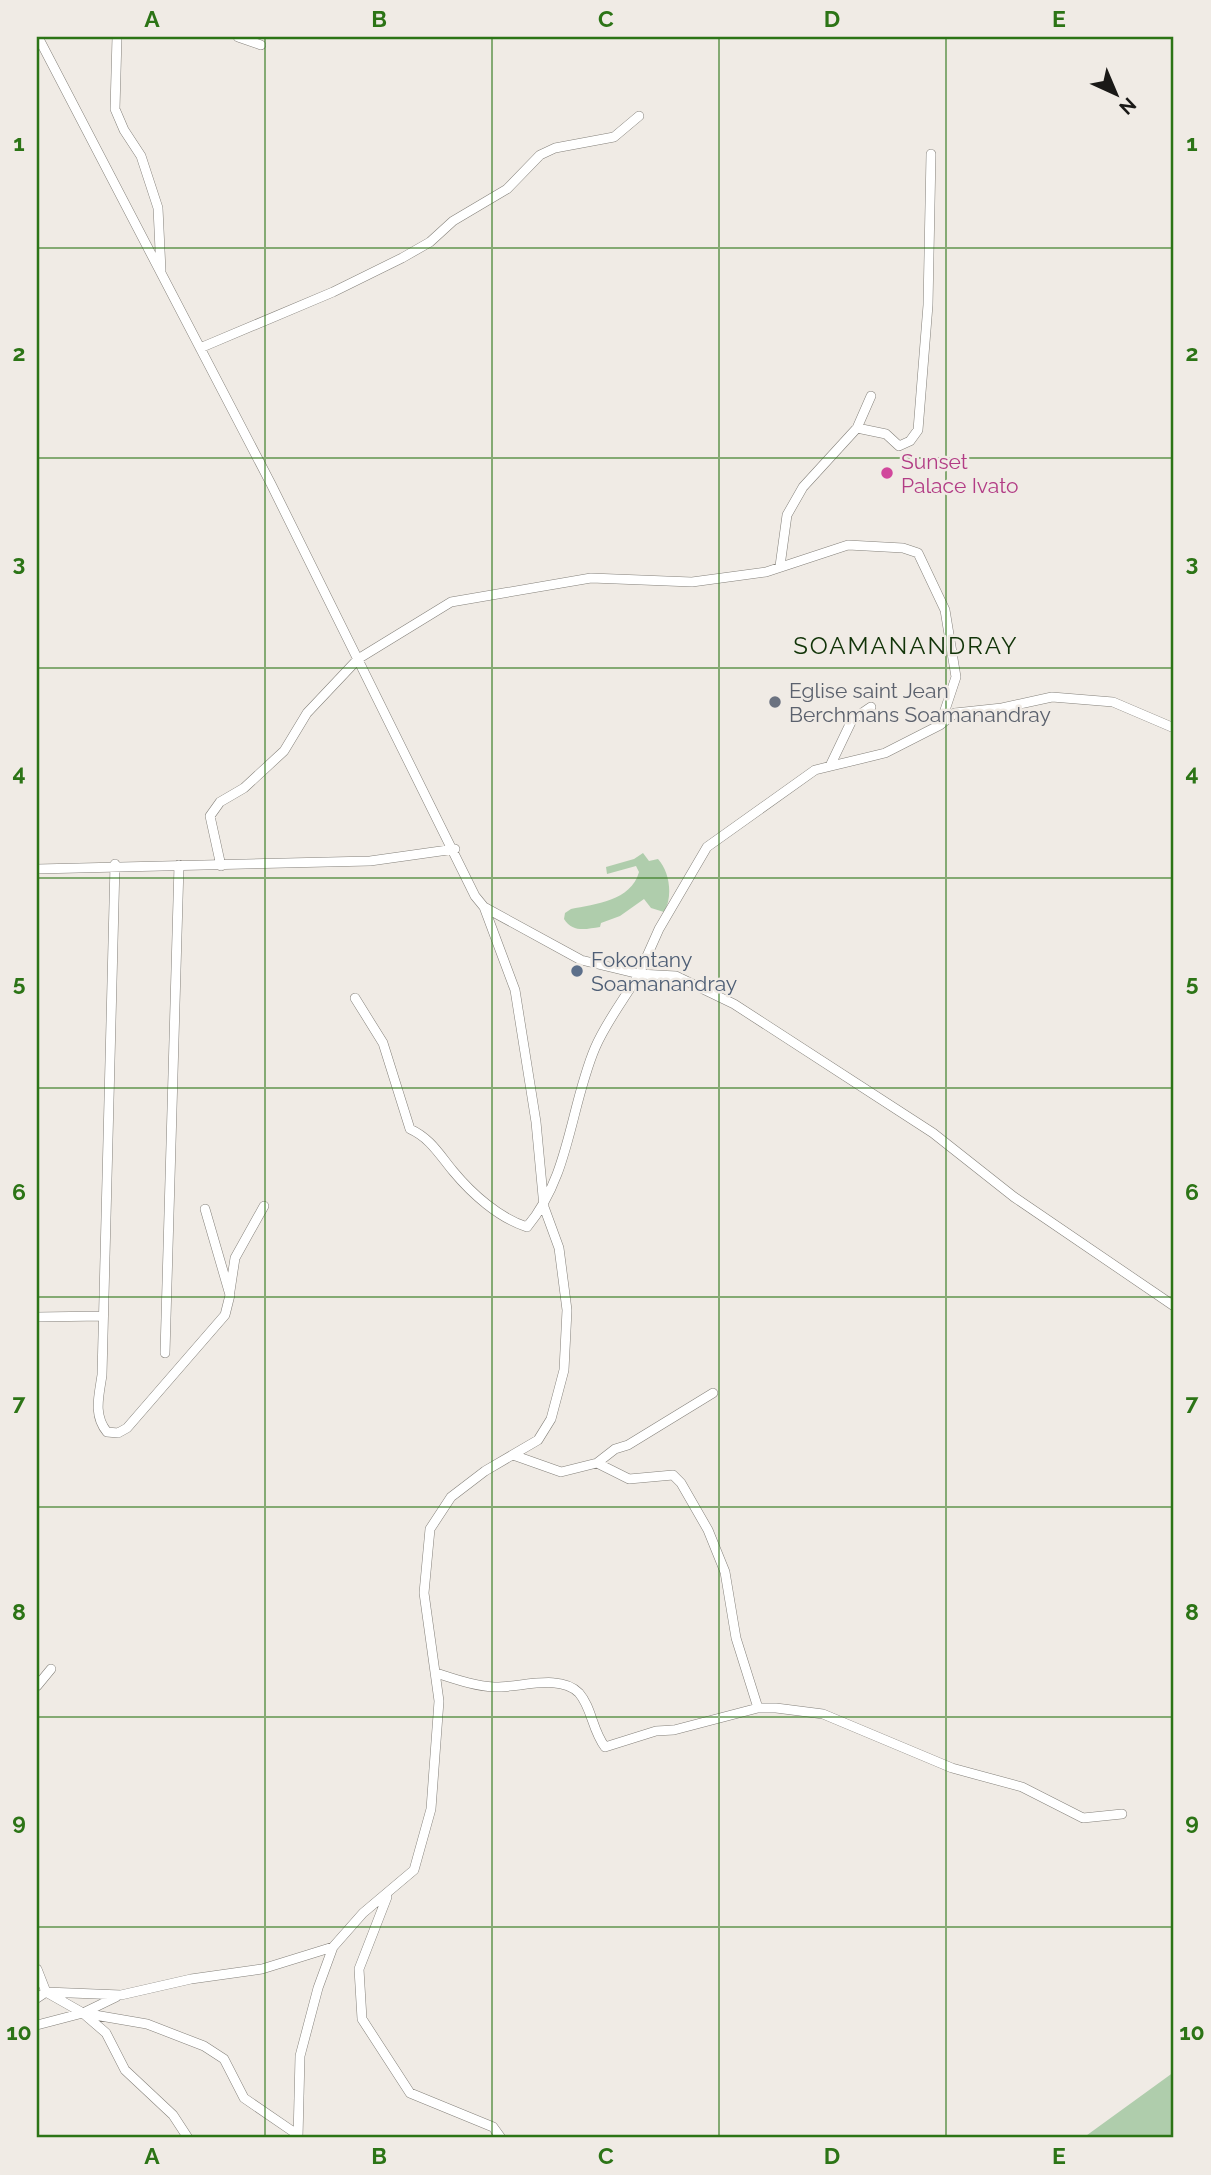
<svg xmlns="http://www.w3.org/2000/svg" width="1211" height="2175" font-family="Raleway,sans-serif">
<style>
.green{fill:#afcdac}
.lines{fill:none;stroke-linecap:round;stroke-linejoin:round}
.street-casing{stroke:#84807a;stroke-width:10}
.street{stroke:#fff;stroke-width:9}
.grid{fill:none;stroke:#2c7416;stroke-width:2;stroke-opacity:0.55}
.hotel-dot{fill:#d1479c;stroke:#f0ebe5;stroke-width:2.5}
.worship-dot{fill:#6b7280;stroke:#f0ebe5;stroke-width:2.5}
.service-dot{fill:#5c6f8a;stroke:#f0ebe5;stroke-width:2.5}
.labels{text-anchor:middle;dominant-baseline:central;stroke-width:5;stroke-linejoin:round;paint-order:stroke}
.hotel-label{font-size:21px;fill:#b23c85;stroke:#f0ebe5;text-anchor:start}
.worship-label{font-size:21px;fill:#5b616d;stroke:#f0ebe5;text-anchor:start}
.service-label{font-size:21px;fill:#4e5e75;stroke:#f0ebe5;text-anchor:start}
.quarter-label{font-size:24px;letter-spacing:2px;fill:#113408;stroke:#f0ebe5}
.neatline{fill:none;stroke:#2c7416;stroke-width:2.5}
.grid-label{font-size:23px;text-anchor:middle;font-weight:bold;fill:#2c7416}
</style>
<rect width="100%" height="100%" fill="#f0ebe5"/>
<path class="green" d="M 643,853 L 649,861 L 658,859 C 670,872 673,897 664,912 L 651,908 L 644,899 L 620,916 L 601,923 L 600,927 C 586,929 573,933 564,919 L 565,913 L 571,909 C 595,904 631,901 639,872 L 636,866 L 607,874 L 606,867 L 634,859 Z
M 1174,2072 L 1174,2138 L 1083,2138 Z"/>
<g class="lines">
<g class="street-casing">
<path id="street" d="M 38,37 L 271,484 L 475,896 L 484,907 L 515,990 L 536,1122 L 544,1207 L 559,1248 L 567,1310 L 564,1370 L 551,1419 L 538,1440 L 485,1471 L 451,1497 L 430,1529 L 424,1593 L 439,1701 L 431,1809 L 414,1870 L 363,1913 L 333,1947 L 318,1988 L 300,2056 L 298,2138
M 117,37 L 115,109 L 124,130 L 141,156 L 158,208 L 161,271
M 238,37 L 261,45
M 200,348 L 333,292 L 402,258 L 430,242 L 453,221 L 507,189 L 540,155 L 555,148 L 614,137 L 639,116
M 857,428 L 886,434 L 899,446 L 910,441 L 918,430 L 928,305 L 931,154
M 780,566 L 787,515 L 803,487 L 857,428 L 871,396
M 831,764 L 852,720 L 871,707
M 115,864 L 102,1375 C 99,1396 93,1415 107,1432 L 118,1433 L 127,1428 L 225,1315 L 230,1295 L 205,1209
M 221,866 L 210,816 L 220,802 L 244,788 L 284,751 L 307,713 L 358,659 L 451,602 L 591,578 L 692,582 L 766,572 L 848,545 L 903,548 L 918,553 L 945,610 L 956,677 L 940,725
M 37,869 L 370,861 L 455,849
M 484,907 L 581,960 L 639,974 L 659,929 L 707,847 L 815,770 L 885,753 L 940,725 L 955,713 L 1002,708 L 1052,697 L 1113,702 L 1174,728
M 355,998 L 383,1043 L 410,1129 C 430,1138 439,1154 453,1171 C 472,1194 499,1218 527,1227 C 570,1176 570,1107 595,1048 C 606,1022 625,998 639,974 L 676,976 L 734,1004 L 933,1133 L 1014,1197 L 1174,1306
M 230,1291 L 235,1258 L 264,1206
M 37,1317 L 103,1316
M 165,1353 L 179,865
M 513,1455 L 561,1472 L 597,1463 L 615,1449 L 628,1445 L 713,1393
M 597,1463 L 629,1479 L 673,1475 L 681,1483 L 708,1530 L 725,1572 L 736,1638 L 758,1708
M 436,1673 C 455,1679 474,1686 494,1687 C 519,1688 560,1673 579,1693 C 592,1708 592,1730 605,1747 L 656,1731 L 674,1730 L 758,1708 L 776,1708 L 823,1714 L 952,1768 L 1022,1787 L 1083,1818 L 1122,1814
M 37,1686 L 51,1669
M 387,1897 L 359,1969 L 362,2019 L 410,2093 L 493,2127 L 501,2138
M 37,1969 L 46,1992 L 83,2013 L 147,2024 L 204,2046 L 224,2059 L 244,2098 L 298,2135
M 37,1998 L 46,1992 L 121,1995 L 191,1979 L 262,1969 L 333,1947
M 84,2014 L 106,2033 L 125,2070 L 173,2115 L 188,2138
M 37,2025 L 83,2013 L 116,1997"/>
</g>
<use href="#street" class="street"/>
</g>
<path class="grid" d="M 265,37 L 265,2138M 492,37 L 492,2138M 719,37 L 719,2138M 946,37 L 946,2138M 37,248 L 1174,248M 37,458 L 1174,458M 37,668 L 1174,668M 37,878 L 1174,878M 37,1088 L 1174,1088M 37,1297 L 1174,1297M 37,1507 L 1174,1507M 37,1717 L 1174,1717M 37,1927 L 1174,1927"/>
<circle class="hotel-dot" cx="887" cy="473" r="7"/>
<circle class="worship-dot" cx="775" cy="702" r="7"/>
<circle class="service-dot" cx="577" cy="971" r="7"/>
<g class="labels">
<g class="hotel-label">
<text x="901" y="461">Sunset<tspan x="901" dy="24">Palace Ivato</tspan></text>
</g>
<g class="worship-label">
<text x="789" y="690">Eglise saint Jean<tspan x="789" dy="24">Berchmans Soamanandray</tspan></text>
</g>
<g class="service-label">
<text x="591" y="959">Fokontany<tspan x="591" dy="24">Soamanandray</tspan></text>
</g>
<g class="quarter-label">
<text x="906" y="645">SOAMANANDRAY</text>
</g>
</g>
<rect width="1211" height="2175" fill="none" stroke="#f0ebe5" stroke-width="77"/>
<g transform="translate(1116 94) rotate(136)" stroke="#f0ebe5" stroke-width="5" paint-order="stroke">
<path d="M0-5L12 26L0 18L-12 26Z" fill="#1a1917"/>
<text y="-10" font-size="19" font-weight="bold" text-anchor="middle" fill="#1a1917">N</text>
</g>
<rect x="38" y="38" width="1134" height="2098" class="neatline"/>
<g class="grid-label">
<text x="152" y="27">A</text>
<text x="379" y="27">B</text>
<text x="606" y="27">C</text>
<text x="832" y="27">D</text>
<text x="1059" y="27">E</text>
<text x="19" y="151">1</text>
<text x="1192" y="151">1</text>
<text x="19" y="361">2</text>
<text x="1192" y="361">2</text>
<text x="19" y="571">3</text>
<text x="1192" y="571">3</text>
<text x="19" y="781">4</text>
<text x="1192" y="781">4</text>
<text x="19" y="991">5</text>
<text x="1192" y="991">5</text>
<text x="19" y="1200">6</text>
<text x="1192" y="1200">6</text>
<text x="19" y="1410">7</text>
<text x="1192" y="1410">7</text>
<text x="19" y="1620">8</text>
<text x="1192" y="1620">8</text>
<text x="19" y="1830">9</text>
<text x="1192" y="1830">9</text>
<text x="19" y="2040">10</text>
<text x="1192" y="2040">10</text>
<text x="152" y="2164">A</text>
<text x="379" y="2164">B</text>
<text x="606" y="2164">C</text>
<text x="832" y="2164">D</text>
<text x="1059" y="2164">E</text>
</g>
</svg>
